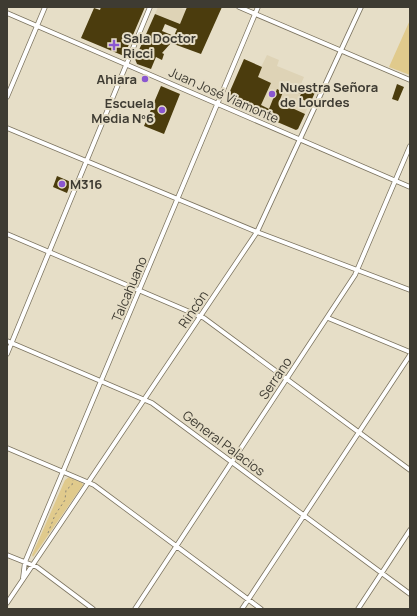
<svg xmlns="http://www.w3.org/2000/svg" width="417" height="616" font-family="Manrope,sans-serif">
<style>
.built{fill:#ded3b6}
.green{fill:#e0ca8c}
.building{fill:#4b3c0d;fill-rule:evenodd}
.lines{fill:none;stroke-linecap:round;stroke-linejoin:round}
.minor-casing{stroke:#7c7460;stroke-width:5.5}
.path{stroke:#8b8677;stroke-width:1;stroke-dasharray:2 3;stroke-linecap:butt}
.minor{stroke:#fff;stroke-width:4}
.poi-dot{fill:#8a57d0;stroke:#e6dec7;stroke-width:1.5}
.labels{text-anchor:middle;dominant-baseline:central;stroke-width:4;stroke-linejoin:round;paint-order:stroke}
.poi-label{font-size:13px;font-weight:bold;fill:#3e3b32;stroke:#e6dec7;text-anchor:start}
.street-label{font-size:13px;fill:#3e3b32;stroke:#e6dec7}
</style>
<rect width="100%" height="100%" fill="#e6dec7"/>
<path class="built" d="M 158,7 L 179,7 L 186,10 L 180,24 L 155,14 Z
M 267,55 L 279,60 L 277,66 L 304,77 L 301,84 L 316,90 L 298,129 L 296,130 L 228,101 L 227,98 L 244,59 L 261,67 Z"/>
<path class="green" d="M 410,20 L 410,75 L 389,67 Z
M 69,477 L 82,483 L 83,485 L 33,557 L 32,555 L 65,480 Z"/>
<path class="building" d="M 101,7 L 145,7 L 124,56 L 81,38 L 94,8 L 100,10 Z
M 187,7 L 222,7 L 201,54 L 171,43 L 162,53 L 164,54 L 162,60 L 156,57 L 151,69 L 137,64 L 135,59 L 155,14 L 180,24 ZM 165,24 L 177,29 L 174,36 L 162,31 Z
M 244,59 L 262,67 L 258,77 L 271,83 L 261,105 L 269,109 L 277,89 L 283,92 L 279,102 L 305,114 L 298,129 L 296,130 L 228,101 L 227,98 Z
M 301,84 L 316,90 L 309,106 L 305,104 L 306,101 L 299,98 L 301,94 L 296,92 Z
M 397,84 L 404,87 L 398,101 L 392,99 Z
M 161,86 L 180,94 L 164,134 L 144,126 Z
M 57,176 L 71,182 L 67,193 L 53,187 Z"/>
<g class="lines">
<g class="minor-casing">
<path id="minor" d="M 239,7 L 410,80
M 7,13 L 410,187
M 7,97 L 45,7
M 7,128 L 257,232 L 410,290
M 7,234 L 204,318 L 410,470
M 328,318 L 410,352
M 7,341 L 152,403 L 410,594
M 7,354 L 150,7
M 7,448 L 94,485 L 261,609
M 7,555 L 37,567 L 93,609
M 23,578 L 25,562 L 258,7
M 7,603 L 257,232 L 361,7
M 135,609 L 355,275 L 410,146
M 242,609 L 410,355
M 358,609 L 410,530"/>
</g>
<path class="path" d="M 48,533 L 55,515 L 65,500 L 66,490 L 72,485 L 73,480"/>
<use href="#minor" class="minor"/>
</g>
<g class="poi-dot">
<path d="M112 39h4v4h4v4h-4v4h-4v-4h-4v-4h4z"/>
<circle cx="145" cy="79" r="4"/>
<circle cx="272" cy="94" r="4"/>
<circle cx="162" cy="110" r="4"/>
<circle cx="62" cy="184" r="4"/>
</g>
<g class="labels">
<g class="poi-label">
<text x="123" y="38">Sala Doctor<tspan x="123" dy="15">Ricci</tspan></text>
<text x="137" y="79" text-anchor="end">Ahiara</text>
<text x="280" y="87">Nuestra Señora<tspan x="280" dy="15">de Lourdes</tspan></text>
<text x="154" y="103" text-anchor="end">Escuela<tspan x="154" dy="15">Media Nº6</tspan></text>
<text x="70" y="184">M316</text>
</g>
<g class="street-label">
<text transform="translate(224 95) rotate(24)">Juan José Viamonte</text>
<text transform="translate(129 289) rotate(-67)">Talcahuano</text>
<text transform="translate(193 309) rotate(-56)">Rincón</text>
<text transform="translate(275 378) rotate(-56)">Serrano</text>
<text transform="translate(224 443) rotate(37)">General Palacios</text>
</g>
</g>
<rect width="417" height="616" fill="none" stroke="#3e3b32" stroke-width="16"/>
</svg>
